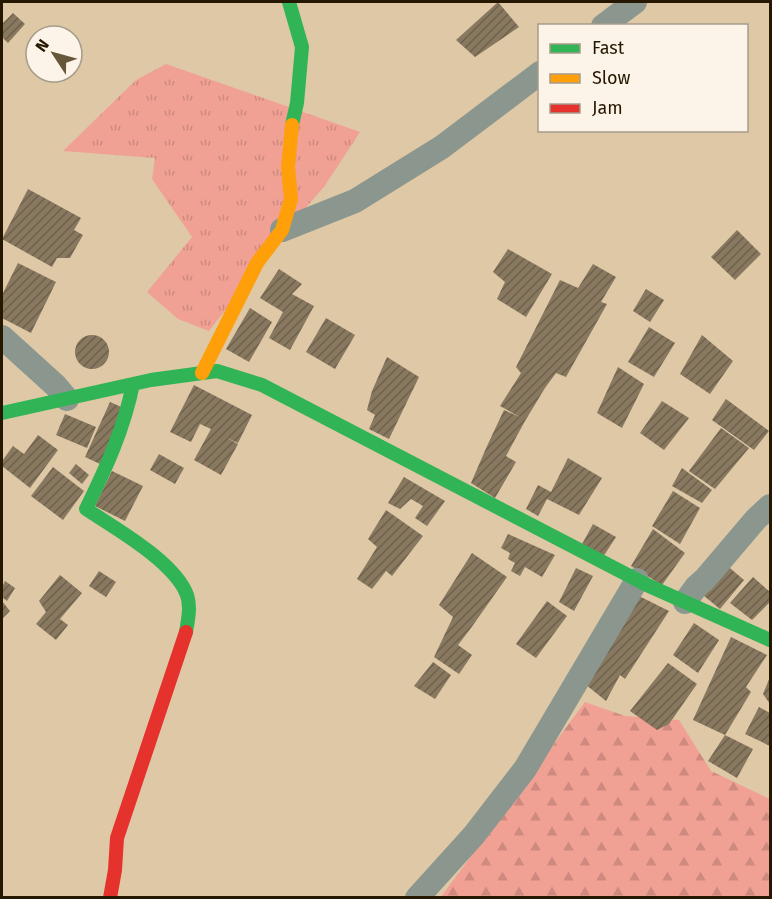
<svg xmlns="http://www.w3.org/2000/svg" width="772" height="899" font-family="'Fira Sans',sans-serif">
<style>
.forest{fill:url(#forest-firs)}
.park{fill:url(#park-tufts)}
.building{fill:url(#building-hatch)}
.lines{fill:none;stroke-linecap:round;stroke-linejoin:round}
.street{stroke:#8b978e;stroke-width:24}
.fast{stroke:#30b455;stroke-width:14}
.slow{stroke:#ff9f0a;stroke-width:14}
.jam{stroke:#e5322d;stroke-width:14}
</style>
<defs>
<pattern id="forest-firs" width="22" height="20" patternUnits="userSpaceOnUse" patternTransform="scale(1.5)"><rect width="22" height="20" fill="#f0a194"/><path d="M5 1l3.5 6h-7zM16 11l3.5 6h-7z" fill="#ce8a7e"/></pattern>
<pattern id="park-tufts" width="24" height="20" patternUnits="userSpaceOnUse" patternTransform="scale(1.5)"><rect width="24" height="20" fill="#f0a194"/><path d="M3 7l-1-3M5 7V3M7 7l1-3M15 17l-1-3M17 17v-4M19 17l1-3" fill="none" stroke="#ce8a7e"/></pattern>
<pattern id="building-hatch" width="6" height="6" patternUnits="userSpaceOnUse" patternTransform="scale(1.5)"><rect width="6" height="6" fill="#87785f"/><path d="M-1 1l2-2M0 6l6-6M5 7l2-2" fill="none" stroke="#6e614c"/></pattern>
</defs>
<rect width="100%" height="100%" fill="#dec8a6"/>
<path class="forest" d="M 585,702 L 625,716 L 679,720 L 711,771 L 770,799 L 770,897 L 440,898 Z"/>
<path class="park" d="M 166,64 L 360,132 L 324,187 L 301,213 L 209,331 L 178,319 L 147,292 L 192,237 L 152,179 L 155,158 L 63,151 L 136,80 Z"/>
<path class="building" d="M 498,2 L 519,27 L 475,57 L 456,40 Z
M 13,13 L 25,24 L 8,43 L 2,37 L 2,24 Z
M 28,189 L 81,218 L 74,230 L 83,235 L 70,258 L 57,258 L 52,267 L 2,239 Z
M 737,230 L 761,254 L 735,280 L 711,257 Z
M 508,249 L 552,274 L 526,317 L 497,299 L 505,282 L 493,272 Z
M 18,263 L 56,282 L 31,333 L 2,318 L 2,295 Z
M 593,264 L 616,277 L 601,302 L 607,304 L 566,377 L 556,373 L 545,388 L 525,421 L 506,456 L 516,462 L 495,498 L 471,483 L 487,446 L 504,410 L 520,417 L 500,406 L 521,373 L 516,367 L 560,280 L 578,288 Z
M 279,269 L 302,284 L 292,294 L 314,306 L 290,350 L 269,338 L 283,312 L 260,298 Z
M 646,289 L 664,300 L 650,322 L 633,311 Z
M 250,308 L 272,322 L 249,362 L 226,349 Z
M 326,318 L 355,335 L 335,369 L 306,352 Z
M 649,327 L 675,343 L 654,377 L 628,362 Z
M75 352a17 17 0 1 1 34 0a17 17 0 1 1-34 0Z
M 702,335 L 733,361 L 710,394 L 680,374 Z
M 387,357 L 419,377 L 389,439 L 369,429 L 375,415 L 367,410 L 372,391 Z
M 618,367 L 644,384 L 622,428 L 597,413 Z
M 194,385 L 252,415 L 238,443 L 227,438 L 238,444 L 221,475 L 194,460 L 211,429 L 200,424 L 191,442 L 170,432 Z
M 726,399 L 769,431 L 754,450 L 712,420 Z
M 662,401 L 689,418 L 664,450 L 640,433 Z
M 110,402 L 126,409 L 100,464 L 85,457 Z
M 65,414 L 96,427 L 87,448 L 56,435 Z
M 721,428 L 749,448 L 715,489 L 689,471 Z
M 38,435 L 58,450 L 30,488 L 2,466 L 2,461 L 13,446 L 24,454 Z
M 159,454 L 184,468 L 175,484 L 150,470 Z
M 568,458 L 602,478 L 579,515 L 547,499 L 538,516 L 526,509 L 538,485 L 551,492 Z
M 76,464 L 89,475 L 82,484 L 69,473 Z
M 53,467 L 84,491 L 63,520 L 31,496 Z
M 682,468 L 712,490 L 702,503 L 672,486 Z
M 112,471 L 143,486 L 125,521 L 95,506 Z
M 404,477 L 445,501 L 427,526 L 415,518 L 423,506 L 411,499 L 400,509 L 388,503 Z
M 673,491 L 700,508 L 680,544 L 652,526 Z
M 386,510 L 423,536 L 392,576 L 386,571 L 372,589 L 357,579 L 377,547 L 368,539 Z
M 593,524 L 616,537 L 603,557 L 581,546 Z
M 653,529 L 685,553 L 662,585 L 631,566 Z
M 508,534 L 555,555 L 542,577 L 525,567 L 520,576 L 511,571 L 515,563 L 508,559 L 510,553 L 501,548 Z
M 472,553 L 507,577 L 471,628 L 458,645 L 472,655 L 459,674 L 434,657 L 453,617 L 439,605 Z
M 724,563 L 744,580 L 720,609 L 698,591 Z
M 576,568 L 593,576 L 574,611 L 559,602 Z
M 99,571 L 116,582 L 106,597 L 89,586 Z
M 60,575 L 82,593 L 60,619 L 68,625 L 56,640 L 36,624 L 46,612 L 39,601 Z
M 753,577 L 770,592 L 770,602 L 752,620 L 730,603 Z
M 5,581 L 15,588 L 7,601 L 2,597 L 2,587 Z
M 639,596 L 669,611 L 625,679 L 620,675 L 606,701 L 580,680 Z
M 2,601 L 10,611 L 3,618 L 2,617 Z
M 547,601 L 567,616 L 536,658 L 516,644 Z
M 694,623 L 719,640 L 698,673 L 673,655 Z
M 731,637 L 767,655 L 746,687 L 751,692 L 725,735 L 693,720 Z
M 433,662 L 451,675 L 435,699 L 414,686 Z
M 668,663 L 697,684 L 669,724 L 657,730 L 630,711 Z
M 770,677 L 770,704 L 763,694 Z
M 759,707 L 770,713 L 770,746 L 745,734 Z
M 725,735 L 753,749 L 737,778 L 708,761 Z"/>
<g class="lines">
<path class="street" d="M 603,26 L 635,2
M 282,230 L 355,201 L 442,147 L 540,73
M 2,337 L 56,386 L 67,399
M 685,602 L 696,587 L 705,579 L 756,519 L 770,506
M 417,898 L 474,835 L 525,769 L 637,580"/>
<path class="fast" d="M 289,2 L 302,47 L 297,103 L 292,125
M 133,384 C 124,429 106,468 86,509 C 115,528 175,562 187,595 C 191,607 188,620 186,632
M 2,413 L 151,380 L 217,371 L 262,385 L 647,585 L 770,640"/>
<path class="slow" d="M 202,373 L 257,263 L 282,230 L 291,199 L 288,167 L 292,125"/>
<path class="jam" d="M 110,898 L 115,870 L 117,838 L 186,632"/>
</g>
<rect width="772" height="899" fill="none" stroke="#261800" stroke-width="6"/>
<rect x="538" y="24" width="210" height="108" fill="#fcf4e8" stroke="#a69c8b" stroke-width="1.5"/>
<rect x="550" y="44" width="30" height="9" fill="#30b455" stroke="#a69c8b" stroke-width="1.5"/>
<text x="592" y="54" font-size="18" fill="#261800">Fast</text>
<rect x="550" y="74" width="30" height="9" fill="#ff9f0a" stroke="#a69c8b" stroke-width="1.5"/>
<text x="592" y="84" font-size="18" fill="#261800">Slow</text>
<rect x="550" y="104" width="30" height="9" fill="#e5322d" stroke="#a69c8b" stroke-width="1.5"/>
<text x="592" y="114" font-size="18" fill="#261800">Jam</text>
<g transform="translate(54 54) rotate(306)"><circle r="28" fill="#fcf4e8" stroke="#a69c8b" stroke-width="1.5"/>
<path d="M0-4.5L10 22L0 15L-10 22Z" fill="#66563a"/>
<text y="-9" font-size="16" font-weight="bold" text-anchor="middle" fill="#261800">N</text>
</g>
</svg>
